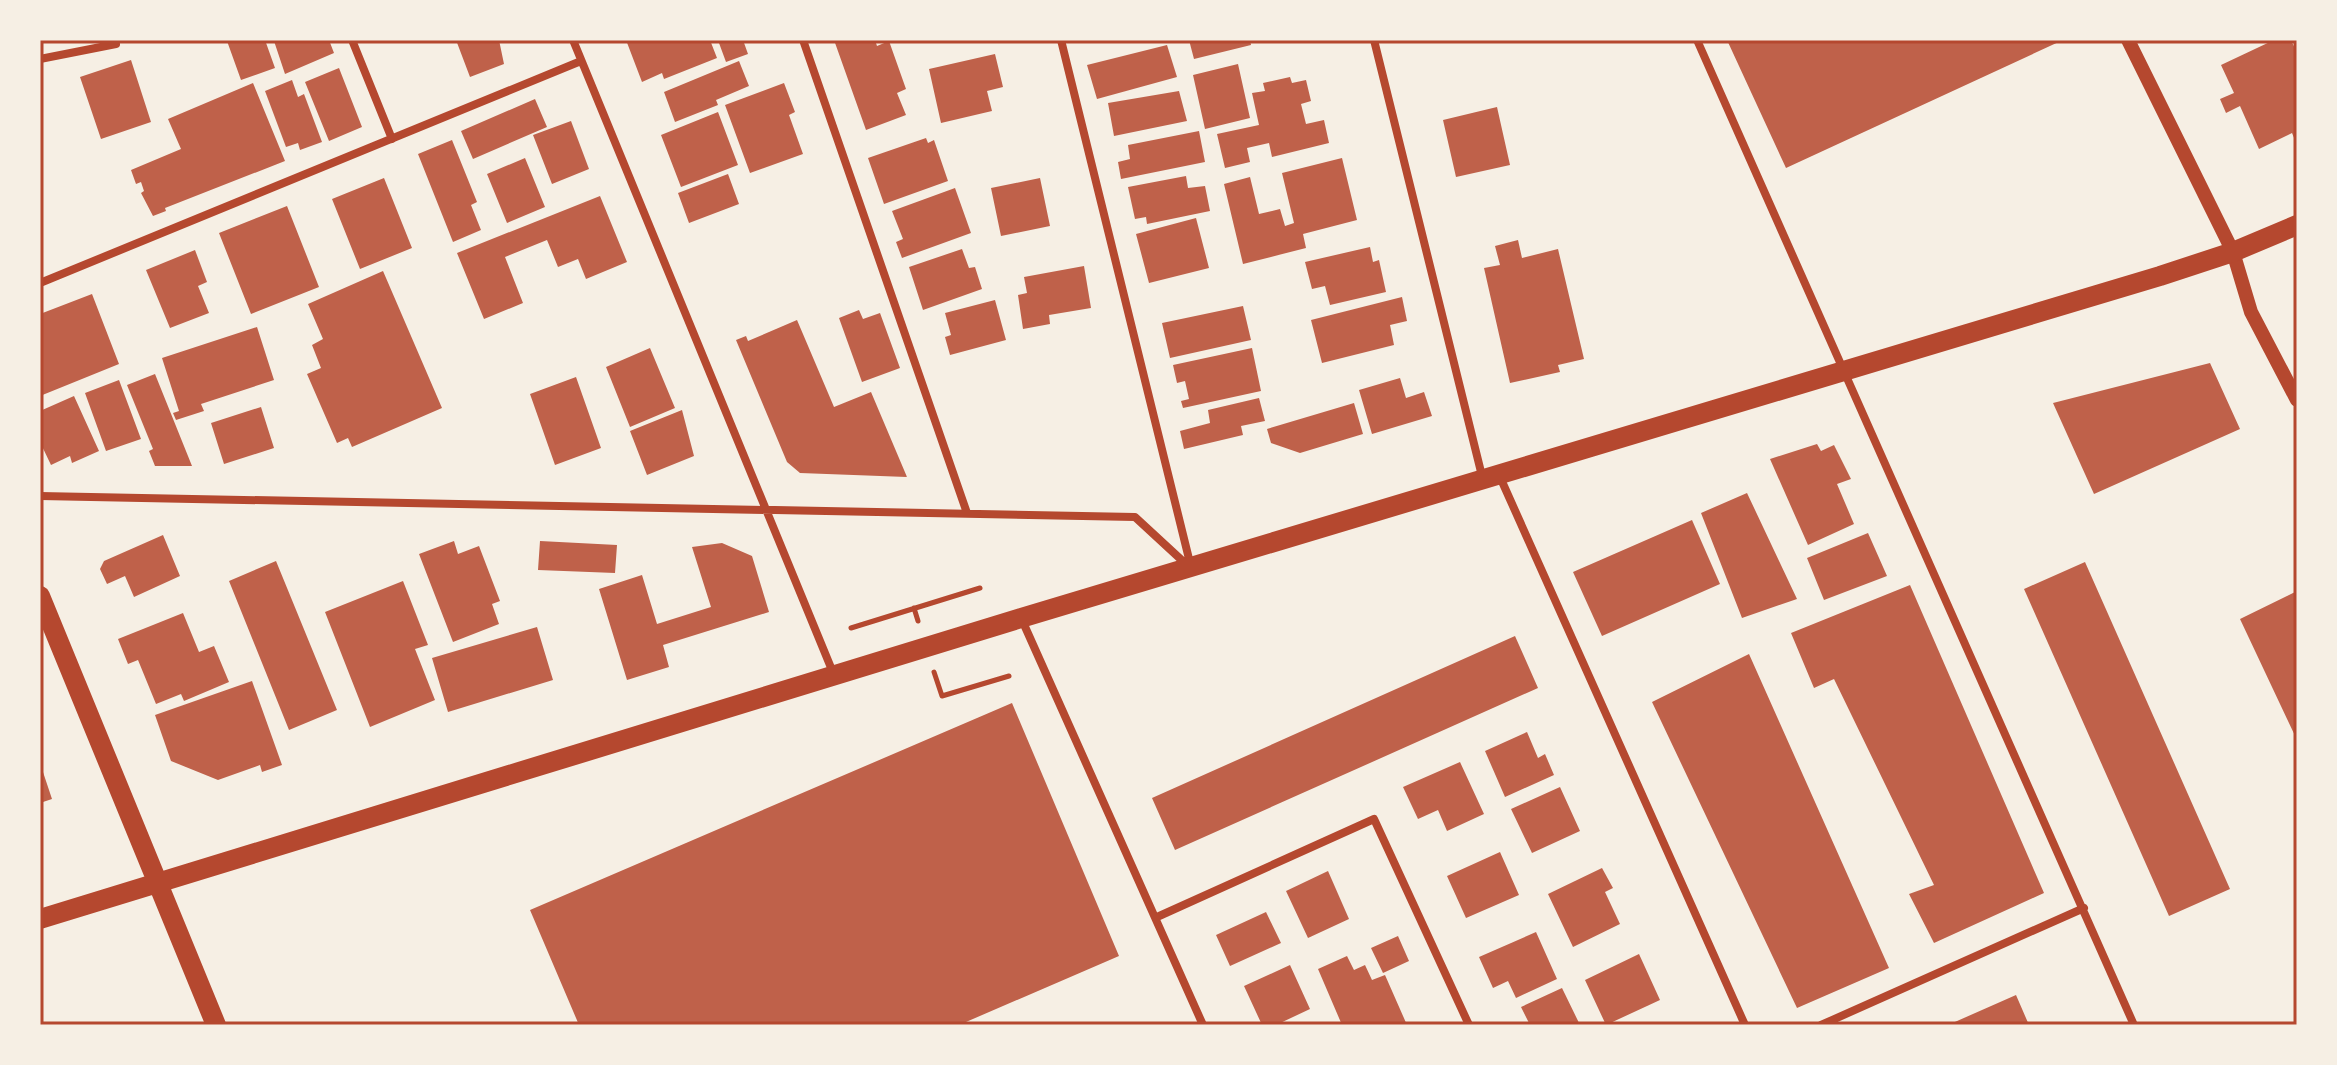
<svg xmlns="http://www.w3.org/2000/svg" width="2337" height="1065" font-family="'Playfair Display',serif">
<style>
.building{fill:#bf614a}
.lines{fill:none;stroke-linecap:round;stroke-linejoin:round}
.path{stroke:#b5482f;stroke-width:5}
.minor{stroke:#b5482f;stroke-width:8}
.tertiary{stroke:#b5482f;stroke-width:14}
.primary{stroke:#b5482f;stroke-width:20}
.neatline{fill:none;stroke:#b5482f;stroke-width:3}
</style>
<rect width="100%" height="100%" fill="#f6efe4"/>
<path class="building" d="M 265,40 L 275,68 L 241,80 L 227,41 Z
M 329,40 L 334,53 L 285,74 L 274,41 Z
M 456,40 L 499,40 L 504,64 L 470,77 Z
M 626,40 L 710,40 L 717,58 L 664,79 L 662,73 L 642,82 Z
M 729,40 L 734,43 L 743,40 L 748,54 L 726,62 L 719,43 Z
M 834,40 L 875,40 L 877,46 L 889,41 L 906,89 L 897,93 L 906,115 L 866,130 Z
M 1189,40 L 1250,40 L 1251,45 L 1194,59 Z
M 1727,40 L 2063,40 L 1786,168 Z
M 2274,40 L 2291,40 L 2297,53 L 2297,145 L 2292,133 L 2259,149 L 2240,106 L 2226,113 L 2220,99 L 2234,93 L 2221,65 Z
M 1167,45 L 1177,77 L 1097,99 L 1087,65 Z
M 995,54 L 1003,87 L 987,91 L 992,111 L 941,123 L 929,69 Z
M 131,60 L 151,122 L 101,139 L 80,77 Z
M 739,61 L 749,86 L 716,100 L 718,105 L 675,122 L 664,92 Z
M 1238,64 L 1250,118 L 1205,129 L 1193,75 Z
M 339,68 L 362,127 L 329,141 L 305,82 Z
M 1290,77 L 1292,83 L 1306,80 L 1311,101 L 1301,104 L 1306,124 L 1324,120 L 1329,143 L 1272,157 L 1269,143 L 1247,148 L 1250,162 L 1225,168 L 1217,134 L 1259,125 L 1252,93 L 1265,91 L 1263,83 Z
M 292,80 L 298,97 L 304,94 L 322,142 L 300,150 L 298,143 L 286,147 L 265,91 Z
M 253,83 L 285,161 L 165,208 L 166,211 L 153,216 L 141,193 L 144,191 L 141,182 L 136,184 L 131,170 L 181,149 L 168,119 Z
M 784,83 L 795,112 L 789,115 L 803,154 L 750,173 L 725,105 Z
M 1179,91 L 1187,121 L 1114,136 L 1108,103 Z
M 535,99 L 547,127 L 473,159 L 461,131 Z
M 1497,107 L 1510,165 L 1456,177 L 1443,120 Z
M 718,112 L 738,165 L 681,187 L 661,135 Z
M 571,121 L 589,169 L 552,184 L 533,135 Z
M 1199,131 L 1205,162 L 1121,179 L 1118,162 L 1130,159 L 1128,145 Z
M 926,138 L 928,143 L 934,140 L 948,181 L 884,204 L 868,158 Z
M 452,140 L 477,202 L 471,205 L 481,230 L 453,242 L 418,154 Z
M 525,158 L 545,207 L 507,223 L 487,174 Z
M 1342,158 L 1357,220 L 1303,234 L 1306,248 L 1243,264 L 1224,184 L 1250,177 L 1259,214 L 1280,209 L 1285,226 L 1294,223 L 1282,173 Z
M 728,174 L 739,204 L 689,223 L 678,193 Z
M 1186,176 L 1188,188 L 1205,186 L 1210,211 L 1147,224 L 1146,217 L 1135,219 L 1128,187 Z
M 384,178 L 412,248 L 360,269 L 332,199 Z
M 1040,178 L 1050,226 L 1001,236 L 991,188 Z
M 955,188 L 971,233 L 902,258 L 896,242 L 903,239 L 892,211 Z
M 600,196 L 627,262 L 586,279 L 578,259 L 558,267 L 547,240 L 505,257 L 523,303 L 484,319 L 457,253 Z
M 287,206 L 319,287 L 251,314 L 219,233 Z
M 1196,218 L 1209,268 L 1149,283 L 1136,234 Z
M 1518,240 L 1522,258 L 1558,249 L 1584,359 L 1558,365 L 1560,372 L 1510,383 L 1484,268 L 1500,265 L 1495,246 Z
M 1370,247 L 1373,262 L 1379,260 L 1386,292 L 1330,305 L 1325,286 L 1312,289 L 1305,262 Z
M 962,249 L 969,268 L 975,267 L 982,289 L 923,310 L 909,267 Z
M 195,250 L 207,282 L 198,286 L 209,313 L 170,328 L 146,270 Z
M 1084,266 L 1091,308 L 1049,315 L 1050,324 L 1023,329 L 1018,295 L 1027,293 L 1024,277 Z
M 383,271 L 442,408 L 352,447 L 348,438 L 337,443 L 307,374 L 321,368 L 312,345 L 323,339 L 308,304 Z
M 92,294 L 119,364 L 40,396 L 40,314 Z
M 1402,297 L 1407,321 L 1390,325 L 1394,345 L 1322,363 L 1311,320 Z
M 995,300 L 1006,340 L 950,355 L 945,337 L 951,335 L 945,313 Z
M 1243,306 L 1251,340 L 1170,358 L 1162,323 Z
M 859,310 L 863,319 L 880,313 L 900,368 L 862,382 L 839,318 Z
M 797,320 L 834,407 L 871,392 L 907,477 L 800,473 L 787,462 L 736,340 L 746,336 L 748,341 Z
M 257,327 L 274,380 L 201,404 L 204,411 L 176,420 L 173,413 L 179,411 L 162,358 Z
M 650,348 L 675,408 L 630,427 L 606,367 Z
M 1252,348 L 1261,391 L 1183,408 L 1181,401 L 1189,399 L 1185,381 L 1177,383 L 1173,365 Z
M 2210,363 L 2240,429 L 2094,494 L 2053,403 Z
M 155,374 L 192,466 L 155,466 L 149,451 L 153,449 L 127,385 Z
M 576,377 L 601,448 L 555,465 L 530,394 Z
M 1400,378 L 1406,398 L 1424,392 L 1432,416 L 1372,434 L 1359,390 Z
M 119,380 L 141,439 L 106,451 L 85,393 Z
M 74,396 L 99,451 L 72,463 L 70,456 L 51,465 L 40,442 L 40,411 Z
M 1259,398 L 1265,421 L 1241,426 L 1243,435 L 1184,449 L 1180,431 L 1210,423 L 1208,410 Z
M 1354,403 L 1363,434 L 1300,453 L 1271,443 L 1267,429 Z
M 261,407 L 274,448 L 224,464 L 211,423 Z
M 682,410 L 694,456 L 647,475 L 630,431 Z
M 1817,444 L 1821,451 L 1834,445 L 1851,479 L 1837,484 L 1854,524 L 1808,545 L 1770,459 Z
M 1747,493 L 1797,599 L 1742,618 L 1701,513 Z
M 1692,520 L 1720,584 L 1602,636 L 1573,572 Z
M 1868,533 L 1887,576 L 1824,600 L 1807,558 Z
M 163,535 L 180,576 L 134,597 L 125,576 L 107,584 L 100,569 L 104,561 Z
M 454,541 L 458,554 L 479,546 L 500,601 L 492,604 L 499,624 L 453,642 L 419,554 Z
M 540,541 L 617,545 L 615,573 L 538,570 Z
M 722,543 L 752,556 L 769,612 L 663,645 L 669,667 L 627,680 L 599,589 L 642,575 L 657,624 L 711,607 L 692,547 Z
M 276,561 L 337,710 L 289,730 L 229,581 Z
M 2085,562 L 2230,889 L 2169,916 L 2024,589 Z
M 403,581 L 428,645 L 415,649 L 435,700 L 370,727 L 325,612 Z
M 1910,585 L 2044,893 L 1934,943 L 1909,894 L 1934,885 L 1834,679 L 1814,688 L 1791,633 Z
M 2297,591 L 2297,740 L 2240,619 Z
M 183,613 L 199,652 L 214,646 L 229,682 L 184,701 L 181,694 L 156,704 L 138,660 L 128,664 L 118,639 Z
M 537,627 L 553,680 L 448,712 L 432,658 Z
M 1515,636 L 1538,688 L 1175,850 L 1152,798 Z
M 1749,654 L 1889,968 L 1797,1008 L 1652,702 Z
M 252,681 L 282,765 L 262,772 L 260,765 L 218,780 L 171,761 L 155,715 Z
M 1012,703 L 1119,956 L 959,1025 L 579,1025 L 530,910 Z
M 1527,732 L 1538,758 L 1545,754 L 1554,775 L 1505,797 L 1485,751 Z
M 1460,762 L 1484,814 L 1447,831 L 1438,810 L 1418,819 L 1403,787 Z
M 40,763 L 52,799 L 40,803 Z
M 1560,787 L 1580,831 L 1532,853 L 1511,809 Z
M 1500,852 L 1519,895 L 1466,918 L 1447,876 Z
M 1602,868 L 1613,888 L 1605,892 L 1620,924 L 1573,947 L 1548,894 Z
M 1328,871 L 1349,919 L 1308,938 L 1286,891 Z
M 1266,912 L 1281,943 L 1230,966 L 1216,935 Z
M 1536,932 L 1557,979 L 1516,998 L 1508,981 L 1493,988 L 1479,957 Z
M 1398,936 L 1409,961 L 1383,973 L 1371,948 Z
M 1639,954 L 1660,1000 L 1606,1025 L 1585,980 Z
M 1347,956 L 1354,970 L 1365,965 L 1372,980 L 1385,975 L 1407,1025 L 1342,1025 L 1318,969 Z
M 1290,965 L 1310,1009 L 1276,1025 L 1262,1025 L 1244,986 Z
M 1562,988 L 1580,1025 L 1530,1025 L 1521,1007 Z
M 2016,995 L 2029,1025 L 1948,1025 Z"/>
<g class="lines">
<path class="path" d="M 914,608 L 918,621
M 851,628 L 980,588
M 934,672 L 942,696 L 1009,676"/>
<path class="minor" d="M 352,40 L 392,139
M 573,40 L 834,675
M 803,40 L 967,513
M 1061,40 L 1191,567
M 1374,40 L 1483,480
M 1697,40 L 2134,1025
M 40,59 L 116,44 L 115,40
M 40,283 L 581,61
M 1500,477 L 1745,1025
M 40,496 L 1135,517 L 1187,565
M 1022,620 L 1203,1025
M 1157,917 L 1374,819 L 1469,1025
M 1821,1025 L 2084,908"/>
<path class="tertiary" d="M 2128,40 L 2233,252 L 2251,312 L 2297,400"/>
<path class="primary" d="M 40,596 L 216,1025
M 40,919 L 1021,618 L 2160,276 L 2233,252 L 2297,225"/>
</g>
<rect width="2337" height="1065" fill="none" stroke="#f6efe4" stroke-width="84"/>
<rect x="42" y="42" width="2253" height="981" class="neatline"/>
</svg>
